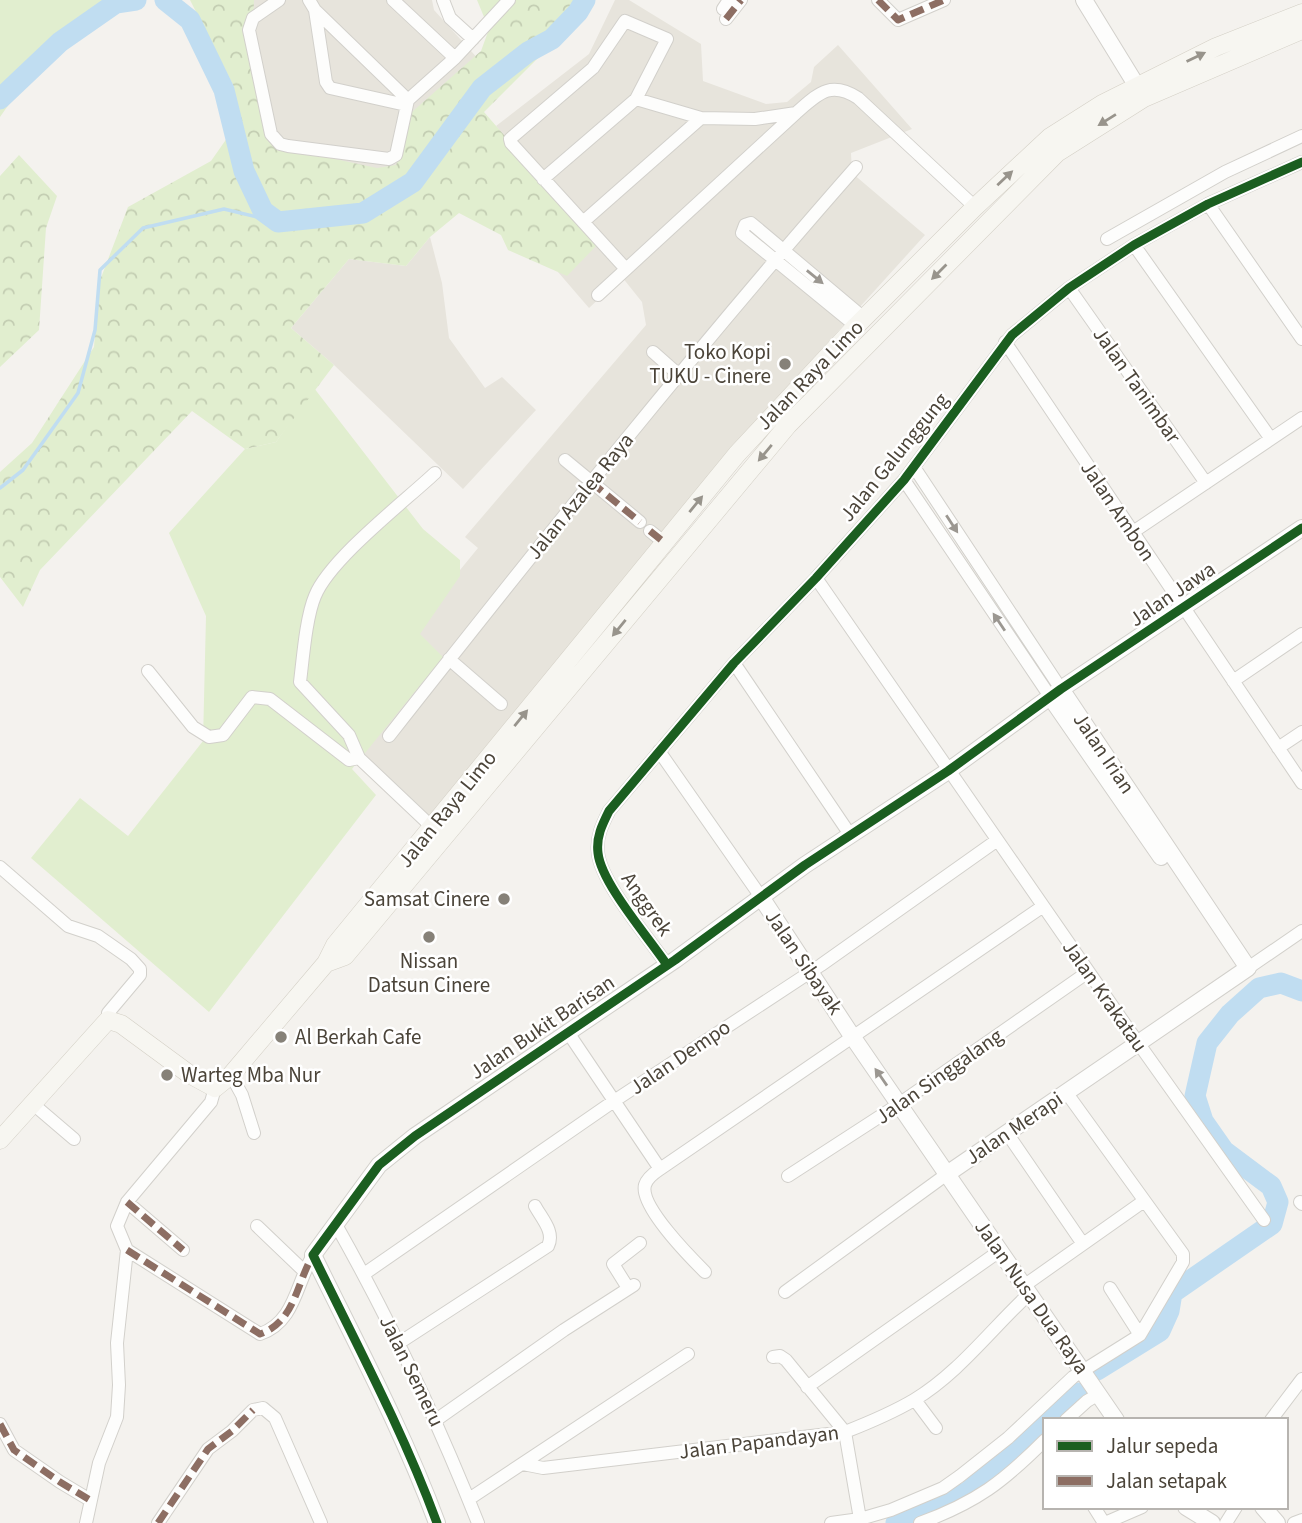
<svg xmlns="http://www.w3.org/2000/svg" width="1302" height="1523" font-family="'Source Sans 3',sans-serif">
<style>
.residential{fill:#e7e4dc}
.grass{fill:#e1eecf}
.forest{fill:url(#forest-crowns)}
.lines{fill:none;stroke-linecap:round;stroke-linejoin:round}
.stream{stroke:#c0ddf1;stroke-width:3.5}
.river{stroke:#c0ddf1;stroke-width:21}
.minor-casing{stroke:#d2d0cb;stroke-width:14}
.tertiary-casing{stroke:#d2d0cb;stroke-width:18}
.secondary-casing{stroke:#d3cfc5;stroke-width:19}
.minor{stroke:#fdfdfc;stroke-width:12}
.tertiary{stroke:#fdfdfc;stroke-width:16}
.secondary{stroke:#f7f6f1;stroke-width:18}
.quiet{stroke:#8d6e63;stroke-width:7;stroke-dasharray:14 7;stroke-linecap:butt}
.cycleway-casing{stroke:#fff;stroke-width:13}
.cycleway{stroke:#1b5e20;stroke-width:9}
.oneway{fill:#98948c}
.oneway2{fill:#9b9791}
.poi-dot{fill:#868178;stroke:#fff;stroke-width:2.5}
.labels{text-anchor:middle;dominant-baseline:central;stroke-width:5;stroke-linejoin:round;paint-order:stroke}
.poi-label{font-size:21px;fill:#4b4439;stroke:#fff;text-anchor:end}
.street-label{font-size:21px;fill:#4b4439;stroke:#fff}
</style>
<defs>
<pattern id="forest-crowns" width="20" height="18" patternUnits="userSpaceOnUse" patternTransform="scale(1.75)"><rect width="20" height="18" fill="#e1eecf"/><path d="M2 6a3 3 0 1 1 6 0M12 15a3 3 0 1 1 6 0" fill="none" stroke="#c3cdb2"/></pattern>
</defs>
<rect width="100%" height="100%" fill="#f4f2ee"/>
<path class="residential" d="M 225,0 L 432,0 L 434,10 L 481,62 L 395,178 L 264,152 Z
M 615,0 L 629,0 L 701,44 L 703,81 L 766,104 L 787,102 L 811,82 L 814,67 L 838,45 L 912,129 L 851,153 L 852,173 L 925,235 L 752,426 L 433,819 L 356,753 L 406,636 L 478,548 L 465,537 L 646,325 L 642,302 L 622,277 L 589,308 L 558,272 L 590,242 L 496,126 L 589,54 Z
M 430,237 L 442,283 L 449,338 L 485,388 L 502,377 L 536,410 L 463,489 L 334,365 L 291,328 L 349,259 L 406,266 Z"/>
<path class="grass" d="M 0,0 L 139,0 L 42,57 L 0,117 Z
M 314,388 L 423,529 L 460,560 L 460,576 L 420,634 L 443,657 L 352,769 L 376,795 L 209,1012 L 31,858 L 80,798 L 128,836 L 203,741 L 206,616 L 169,533 L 245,449 L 276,442 Z"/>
<path class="forest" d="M 190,0 L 254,0 L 253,23 L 274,146 L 377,168 L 396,165 L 405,143 L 412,112 L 481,51 L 489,29 L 477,0 L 584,0 L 589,7 L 484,112 L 598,244 L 567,276 L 508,250 L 501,235 L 459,213 L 430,237 L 406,266 L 349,259 L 291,328 L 334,365 L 276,442 L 245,449 L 192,411 L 40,570 L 23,607 L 0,577 L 0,472 L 32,443 L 94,347 L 99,283 L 128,207 L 211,161 L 232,131 L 234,87 Z
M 19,155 L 57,196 L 46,228 L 39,330 L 0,367 L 0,176 Z"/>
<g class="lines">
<path class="stream" d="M 0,488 L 23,470 L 78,393 L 95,330 L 100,270 L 143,228 L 224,209 L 278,222"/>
<path class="river" d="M 165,0 L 190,20 L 224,90 L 244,171 L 263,211 L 278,222 L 363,213 L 413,182 L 482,88 L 528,52 L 552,39 L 578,12 L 585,0
M 0,99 L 60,42 L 116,3 L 136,0
M 1097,1370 L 1160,1331 L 1169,1311 L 1172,1293 L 1272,1224 L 1278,1202 L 1271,1186 L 1224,1151 L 1203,1121 L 1195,1096 L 1207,1043 L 1230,1014 L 1259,988 L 1281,983 L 1302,991
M 1048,1420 L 1078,1393
M 896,1523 L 968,1492 L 1045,1422"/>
<g class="minor-casing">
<path id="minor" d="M 279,0 L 253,18 L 249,30 L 271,134 L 280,144 L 288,146 L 389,159 L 396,155 L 408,100 L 455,58 L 509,0
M 309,0 L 315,10 L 408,100
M 393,0 L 455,58
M 443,0 L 450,18 L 473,39
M 878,0 L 898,20 L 944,0
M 723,9 L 729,0
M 315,10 L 326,82 L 330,88 L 406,105
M 726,19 L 741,0
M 543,179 L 636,99 L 701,118 L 755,119 L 796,113
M 1208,204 L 1302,339
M 583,222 L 701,118
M 1107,239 L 1225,172 L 1302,136
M 1134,245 L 1271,439
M 626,269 L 511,143 L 510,139 L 593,68 L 625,21 L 667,39 L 636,99
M 1069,288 L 1206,483
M 598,295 L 796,113 C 818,94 830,80 858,98 L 975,207
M 856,326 L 742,233 L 745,225 L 751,223 L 864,318
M 1005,342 L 1302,783
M 653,352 L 679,375
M 565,460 L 640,522
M 914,467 L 1061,689
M 904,480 L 1051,698
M 650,531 L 665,543
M 1133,532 L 1302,418
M 816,578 L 1129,1030 L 1264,1220
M 449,659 L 501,704
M 734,663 L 851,836
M 148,671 L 193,727 L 209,737 L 223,735 L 252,697 L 270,699 L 349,760 L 359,758
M 1233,681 L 1302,634
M 389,736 C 541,543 694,351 856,167
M 1278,748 L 1302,732
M 659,751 L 761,897
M 432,827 L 359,758 L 349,735 L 300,682 C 303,658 306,617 315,596 C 330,559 404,502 435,473
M 0,867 L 68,926 L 98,936 L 131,959 L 140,969 L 140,975 L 108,1013 L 108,1020
M 667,965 C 649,938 601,883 598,853 C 596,837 602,825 609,811 L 734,663 L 816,578 L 904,480 L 1012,335 L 1069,288 L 1134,245 L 1208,204 L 1302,162
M 1248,968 L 1302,931
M 567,1031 L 660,1169 C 654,1173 647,1178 645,1185 C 639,1206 691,1258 705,1272
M 231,1075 L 242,1095 L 254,1133
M 215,1088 L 211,1102 L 127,1202 L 117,1226 L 127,1250 L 260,1334 C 295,1322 296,1284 313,1255
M 33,1104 L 74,1139
M 1007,1133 L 1083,1244
M 660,1169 L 1042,907
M 788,1176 L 899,1104 L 1088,972
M 127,1202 L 183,1250
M 1300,1202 L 1302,1204
M 335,1223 C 390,1320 437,1420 478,1523
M 257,1226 L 304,1271
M 364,1274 L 614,1101 L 821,965 L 996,841
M 1025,1285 L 1144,1201
M 628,1288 L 613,1264 L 640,1243
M 1110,1288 L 1140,1335
M 785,1292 L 947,1174
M 399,1343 L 548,1246 C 555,1232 542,1219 535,1206
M 773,1357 L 780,1356 L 786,1360 L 845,1432 L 860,1519
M 807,1387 L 1001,1250
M 915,1400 L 936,1428
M 436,1420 L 564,1330 L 634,1285
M 1066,1420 L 1087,1401 L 1099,1394
M 1271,1420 L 1302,1379
M 0,1424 L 14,1450 L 60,1482 L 90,1500
M 523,1464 L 543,1468 L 845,1432 C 868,1423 892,1413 914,1400 C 959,1373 992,1328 1030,1293
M 469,1499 L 688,1354
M 1094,1507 L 1104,1523
M 86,1523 L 99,1463 L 117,1417 L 119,1385 L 117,1343 L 127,1250
M 158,1523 L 208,1449 L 232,1431 L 253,1410 L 263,1408 L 275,1418 L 321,1523
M 831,1523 L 860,1519 L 891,1510 L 943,1488 L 960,1476 L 1008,1438 L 1073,1377 L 1140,1335 L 1183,1262 L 1183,1254 L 1066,1092
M 920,1523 C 977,1502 1003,1482 1045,1440
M 1105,1523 L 1142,1507
M 1226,1523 L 1236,1507
M 1294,1523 L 1302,1520"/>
</g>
<g class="tertiary-casing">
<path id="tertiary" d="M 1084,0 L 1143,96
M 1051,698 L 1161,857
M 761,897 L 852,1036 L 1116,1420
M 947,1174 L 1248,968 L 1061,689
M 1186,1507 L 1212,1523
M 1263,1507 L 1277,1523
M 437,1523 C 403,1431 356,1343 313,1255 L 379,1165 L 415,1136 L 675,960 L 805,865 L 948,771 L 1061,689 L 1302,528"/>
</g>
<g class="secondary-casing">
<path id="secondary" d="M 326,963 L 345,956 L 788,425 L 1057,153 L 1144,98 L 1302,30
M 0,1140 L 108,1020 L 121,1024 L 189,1074 L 215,1088 L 231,1075 L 326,963 L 335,945 L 737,454 L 856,326 L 975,207 L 1050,137 L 1102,104 L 1216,47 L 1302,13"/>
</g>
<use href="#minor" class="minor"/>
<use href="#tertiary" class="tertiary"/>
<use href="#secondary" class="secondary"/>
<path class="quiet" d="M 878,0 L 898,20 L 944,0
M 726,19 L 741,0
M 591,482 L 640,522
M 650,531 L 665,543
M 127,1202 L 183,1250
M 127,1250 L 260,1334 C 295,1322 296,1284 313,1255
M 0,1424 L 14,1450 L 60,1482 L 90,1500
M 158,1523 L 208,1449 L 232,1431 L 253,1410"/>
<g class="cycleway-casing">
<path id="cycleway" d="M 667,965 C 649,938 601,883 598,853 C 596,837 602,825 609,811 L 734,663 L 816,578 L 904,480 L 1012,335 L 1069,288 L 1134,245 L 1208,204 L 1302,162
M 437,1523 C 403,1431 356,1343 313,1255 L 379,1165 L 415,1136 L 675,960 L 805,865 L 948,771 L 1061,689 L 1302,528"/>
</g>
<use href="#cycleway" class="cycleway"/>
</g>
<defs><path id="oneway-solid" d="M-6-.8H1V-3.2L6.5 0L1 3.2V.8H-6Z" transform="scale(1.75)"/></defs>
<g class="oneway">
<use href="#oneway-solid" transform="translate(1196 57) rotate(-26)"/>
<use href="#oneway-solid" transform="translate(1107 120) rotate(148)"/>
<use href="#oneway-solid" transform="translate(1005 178) rotate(-43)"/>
<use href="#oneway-solid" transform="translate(939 272) rotate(135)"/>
<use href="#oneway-solid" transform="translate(765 453) rotate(130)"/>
<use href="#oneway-solid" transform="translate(696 504) rotate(-51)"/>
<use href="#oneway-solid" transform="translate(619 628) rotate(129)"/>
<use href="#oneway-solid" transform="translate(521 718) rotate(-51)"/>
</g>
<g class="oneway2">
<use href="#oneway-solid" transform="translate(815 277) rotate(39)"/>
<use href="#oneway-solid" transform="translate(952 524) rotate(57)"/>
<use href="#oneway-solid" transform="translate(999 622) rotate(-124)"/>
<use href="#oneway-solid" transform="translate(881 1077) rotate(-125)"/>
</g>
<g class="poi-dot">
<circle cx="785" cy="364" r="7"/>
<circle cx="504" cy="899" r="7"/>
<circle cx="429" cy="937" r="7"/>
<circle cx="281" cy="1037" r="7"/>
<circle cx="167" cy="1075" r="7"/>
</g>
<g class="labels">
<g class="poi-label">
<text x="771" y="352">Toko Kopi<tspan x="771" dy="24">TUKU - Cinere</tspan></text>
<text x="490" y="899">Samsat Cinere</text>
<text x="429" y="961" text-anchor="middle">Nissan<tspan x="429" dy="24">Datsun Cinere</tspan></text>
<text x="295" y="1037" text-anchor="start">Al Berkah Cafe</text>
<text x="181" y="1075" text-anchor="start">Warteg Mba Nur</text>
</g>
<g class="street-label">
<text transform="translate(810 375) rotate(-46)">Jalan Raya Limo</text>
<text transform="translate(1137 385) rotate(55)">Jalan Tanimbar</text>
<text transform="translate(894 457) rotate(-51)">Jalan Galunggung</text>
<text transform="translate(580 496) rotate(-51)">Jalan Azalea Raya</text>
<text transform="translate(1118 511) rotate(56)">Jalan Ambon</text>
<text transform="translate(1172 594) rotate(-34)">Jalan Jawa</text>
<text transform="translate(1104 753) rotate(56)">Jalan Irian</text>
<text transform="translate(447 809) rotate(-51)">Jalan Raya Limo</text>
<text transform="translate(647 904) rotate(55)">Anggrek</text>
<text transform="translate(804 962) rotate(56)">Jalan Sibayak</text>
<text transform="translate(1105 996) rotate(55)">Jalan Krakatau</text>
<text transform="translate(542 1027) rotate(-34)">Jalan Bukit Barisan</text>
<text transform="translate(680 1057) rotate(-34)">Jalan Dempo</text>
<text transform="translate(939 1076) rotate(-35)">Jalan Singgalang</text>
<text transform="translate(1014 1128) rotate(-34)">Jalan Merapi</text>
<text transform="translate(1032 1297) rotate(55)">Jalan Nusa Dua Raya</text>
<text transform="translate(412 1371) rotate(64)">Jalan Semeru</text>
<text transform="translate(759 1442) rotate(-7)">Jalan Papandayan</text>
</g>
</g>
<rect x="1043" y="1418" width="245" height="91" fill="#ffffff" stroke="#b7b4b0" stroke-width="2"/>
<rect x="1057" y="1441" width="35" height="10" fill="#1b5e20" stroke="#b7b4b0" stroke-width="2"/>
<text x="1106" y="1453" font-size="21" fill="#4b4439">Jalur sepeda</text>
<rect x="1057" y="1476" width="35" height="10" fill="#8d6e63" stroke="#b7b4b0" stroke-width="2"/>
<text x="1106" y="1488" font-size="21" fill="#4b4439">Jalan setapak</text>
</svg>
